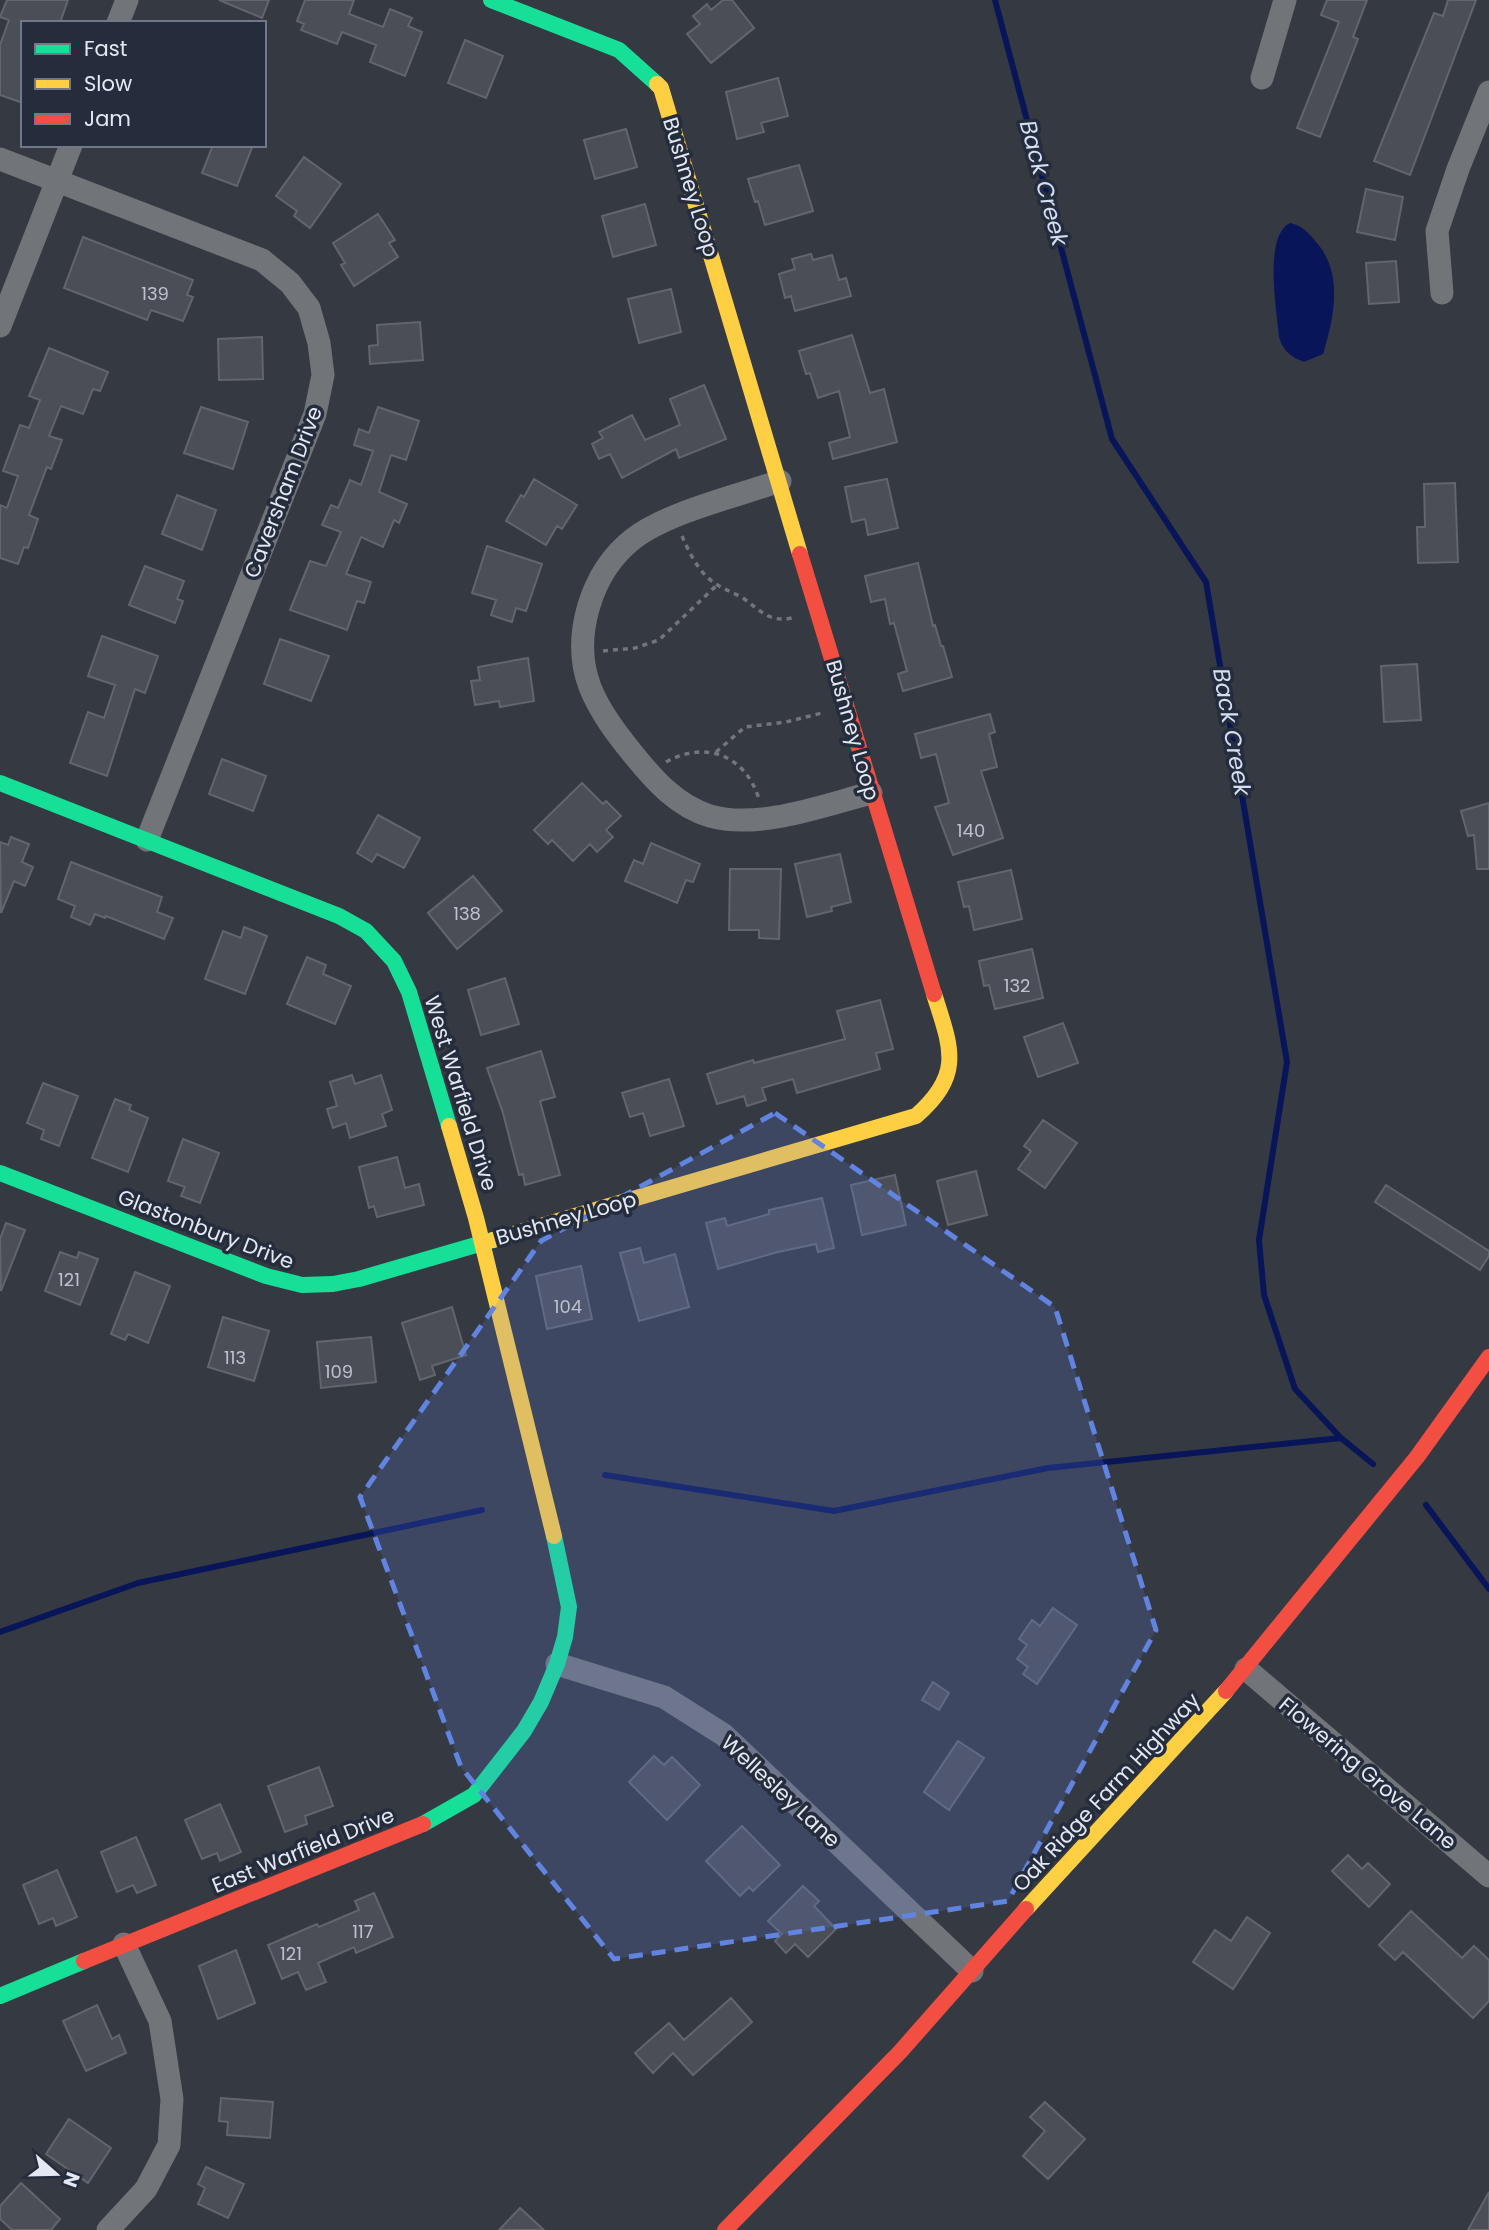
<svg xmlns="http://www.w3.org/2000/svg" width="1489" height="2230" font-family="Poppins,sans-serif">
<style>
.water{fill:#081659}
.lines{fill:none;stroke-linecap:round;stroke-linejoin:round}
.stream{stroke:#081659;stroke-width:6}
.building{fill:#4b4e56;stroke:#61656d;stroke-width:2}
.path{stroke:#74757a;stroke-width:3.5;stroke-dasharray:5 5;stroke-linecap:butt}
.street{stroke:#717479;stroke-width:23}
.fast{stroke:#16e098;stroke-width:16}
.slow{stroke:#ffcf43;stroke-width:16}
.jam{stroke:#f24e42;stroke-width:16}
.marked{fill:#6284e1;fill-opacity:0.2;stroke:#6284e1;stroke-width:5;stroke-dasharray:14 9;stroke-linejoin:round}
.labels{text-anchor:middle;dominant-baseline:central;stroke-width:7;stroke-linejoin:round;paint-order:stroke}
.number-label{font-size:18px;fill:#bdc2cc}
.street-label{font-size:21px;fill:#e3e8f3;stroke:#252d3d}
.water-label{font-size:23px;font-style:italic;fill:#d4def4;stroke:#252d3d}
</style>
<rect width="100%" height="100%" fill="#353942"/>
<path class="water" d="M 1290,223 C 1303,226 1308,232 1316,242 C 1344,273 1334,318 1323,354 L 1304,362 C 1291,357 1283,351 1279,337 C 1277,311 1263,236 1290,223 Z"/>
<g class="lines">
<path class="stream" d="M 995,0 L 1112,439 L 1206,582 L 1287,1062 L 1259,1240 L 1264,1295 L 1295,1389 L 1341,1438 L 1373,1464
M 605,1475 L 834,1511 L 1048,1468 L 1341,1438
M 1426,1505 L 1489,1589
M 0,1632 L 138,1583 L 482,1510"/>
</g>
<path class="building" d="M 7,0 L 68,0 L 60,23 L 23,23 L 23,103 L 0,95 L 0,45 L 9,20 L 0,17 Z
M 219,0 L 269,0 L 262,18 Z
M 305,0 L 354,0 L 349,14 L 383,27 L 390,9 L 412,18 L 408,26 L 422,32 L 405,76 L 370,62 L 376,45 L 342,32 L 337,44 L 301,30 L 304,24 L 297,21 Z
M 723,0 L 732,0 L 754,28 L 711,63 L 687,34 L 700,24 L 693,16 L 707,4 L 711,10 Z
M 1327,0 L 1367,0 L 1353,37 L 1358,39 L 1320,137 L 1297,128 L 1339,22 L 1321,15 Z
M 1448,0 L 1476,0 L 1410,175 L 1374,161 L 1434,13 L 1443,16 Z
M 465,40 L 503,56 L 486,98 L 448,83 Z
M 778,78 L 788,116 L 761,123 L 764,132 L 737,139 L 726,92 Z
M 626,129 L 637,167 L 595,179 L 584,140 Z
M 213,145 L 253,145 L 237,186 L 202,173 Z
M 304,157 L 341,184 L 310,228 L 294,216 L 297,211 L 276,196 Z
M 799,165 L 813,211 L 765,225 L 758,201 L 755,202 L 748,179 Z
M 1366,189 L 1403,197 L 1395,240 L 1357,232 Z
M 645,204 L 656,245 L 613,257 L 602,216 Z
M 378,214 L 395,240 L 389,243 L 398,257 L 354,286 L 341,265 L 345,263 L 333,243 Z
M 83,237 L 193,280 L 187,295 L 193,297 L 183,321 L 151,310 L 147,320 L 64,288 Z
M 811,254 L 813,260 L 832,255 L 839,280 L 846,278 L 851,296 L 795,311 L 791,296 L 785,298 L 779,274 L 795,269 L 792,259 Z
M 1396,261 L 1399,302 L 1369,304 L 1366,263 Z
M 671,289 L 681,332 L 639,343 L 628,299 Z
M 420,322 L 423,360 L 370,364 L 369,346 L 378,345 L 377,325 Z
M 852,335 L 870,393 L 884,389 L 897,442 L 833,459 L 829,443 L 850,437 L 839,391 L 818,398 L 810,373 L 806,374 L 799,351 Z
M 262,337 L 263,379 L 219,380 L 218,339 Z
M 49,348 L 108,372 L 100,391 L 93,389 L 83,414 L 61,406 L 49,436 L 62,440 L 51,469 L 47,467 L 29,515 L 38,519 L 28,548 L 24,547 L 18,564 L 0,558 L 0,505 L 7,508 L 18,476 L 3,471 L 20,425 L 29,428 L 40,400 L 29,396 Z
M 704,385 L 726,439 L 679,458 L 676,449 L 622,478 L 610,454 L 599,459 L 592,444 L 603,438 L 599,432 L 632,415 L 645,440 L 680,425 L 670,399 Z
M 201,407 L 248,422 L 233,469 L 184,453 Z
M 378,407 L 419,421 L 406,460 L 391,455 L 379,492 L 407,504 L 399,523 L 394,520 L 383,547 L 361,537 L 346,574 L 371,582 L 364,603 L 357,601 L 347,630 L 290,610 L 310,561 L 326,566 L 341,532 L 322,525 L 331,505 L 338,508 L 350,480 L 361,485 L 373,451 L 354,445 L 359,429 L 369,433 Z
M 534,479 L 577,505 L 562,529 L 557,526 L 546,545 L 506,521 L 521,495 L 524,497 Z
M 887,479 L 898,528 L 868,535 L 865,519 L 852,522 L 845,487 Z
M 1455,483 L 1458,562 L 1418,563 L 1417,527 L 1425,527 L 1424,484 Z
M 177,495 L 216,510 L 202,550 L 162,534 Z
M 487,546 L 542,564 L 526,611 L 516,608 L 512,622 L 491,615 L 496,600 L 472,593 Z
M 918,563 L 933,626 L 935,625 L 941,646 L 943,646 L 952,677 L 903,691 L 898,674 L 907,671 L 894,623 L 890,624 L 885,599 L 871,602 L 865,576 Z
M 145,566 L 184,581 L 177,599 L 183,601 L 175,623 L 129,605 Z
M 102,636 L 158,656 L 145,693 L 135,689 L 107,776 L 70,763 L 88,712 L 104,718 L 115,685 L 88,676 Z
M 280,639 L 329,656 L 311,701 L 264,684 Z
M 528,658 L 534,701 L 500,707 L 499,701 L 475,705 L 471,681 L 480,680 L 478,667 Z
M 1417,664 L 1421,720 L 1384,722 L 1381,666 Z
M 990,714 L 995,732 L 989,734 L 997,767 L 981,771 L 1003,838 L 953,855 L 935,807 L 949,803 L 936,754 L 921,758 L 915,734 Z
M 222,759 L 266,776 L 253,811 L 209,794 Z
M 582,783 L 603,804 L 606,801 L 621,816 L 606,830 L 613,837 L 597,852 L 590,844 L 573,861 L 552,840 L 548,844 L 534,830 Z
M 1489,803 L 1489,869 L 1477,869 L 1474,835 L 1468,836 L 1461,811 Z
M 378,815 L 420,838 L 404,868 L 377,854 L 372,862 L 357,853 Z
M 11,837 L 29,844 L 22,862 L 33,867 L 25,886 L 14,881 L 1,913 L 0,842 L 8,845 Z
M 651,843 L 700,864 L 693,882 L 686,880 L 677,903 L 625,881 L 634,860 L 643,864 Z
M 840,854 L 851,902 L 831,907 L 832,911 L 807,917 L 795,864 Z
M 71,862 L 162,897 L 157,912 L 173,918 L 164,939 L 106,916 L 105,918 L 95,914 L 90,925 L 71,917 L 75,906 L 58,899 Z
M 730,869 L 781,869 L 779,939 L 759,938 L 759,930 L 729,930 Z
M 1011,870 L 1022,919 L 974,930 L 969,906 L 964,907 L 958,882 Z
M 473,876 L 502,911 L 457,949 L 428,913 Z
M 244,927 L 267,936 L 245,994 L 205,979 L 223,931 L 241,938 Z
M 1032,949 L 1043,998 L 995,1009 L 989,985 L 984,986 L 979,961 Z
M 307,957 L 326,965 L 323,974 L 351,986 L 335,1024 L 287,1004 Z
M 505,978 L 519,1024 L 481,1035 L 468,990 Z
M 880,1000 L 893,1049 L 876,1053 L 880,1069 L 797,1093 L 793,1079 L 762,1088 L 766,1100 L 747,1106 L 744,1096 L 717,1104 L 707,1074 L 753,1060 L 754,1063 L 845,1039 L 837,1011 Z
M 1063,1023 L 1078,1063 L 1038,1077 L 1024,1037 Z
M 541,1051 L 555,1097 L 540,1101 L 560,1175 L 525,1185 L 523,1174 L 519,1175 L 503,1113 L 487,1068 Z
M 352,1075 L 355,1084 L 381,1075 L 392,1110 L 382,1114 L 386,1126 L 350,1138 L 346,1123 L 333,1128 L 327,1109 L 337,1106 L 330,1082 Z
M 669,1079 L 684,1126 L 650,1136 L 643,1113 L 630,1117 L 622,1093 Z
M 43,1083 L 78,1096 L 59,1146 L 41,1139 L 44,1130 L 27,1123 Z
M 115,1099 L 131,1105 L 129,1110 L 148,1118 L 128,1172 L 92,1158 Z
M 1043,1120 L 1077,1143 L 1045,1188 L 1018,1169 L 1031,1151 L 1024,1146 Z
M 183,1139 L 219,1153 L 200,1203 L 181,1196 L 185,1187 L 168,1181 Z
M 397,1157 L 405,1188 L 419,1184 L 424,1205 L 377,1217 L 374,1206 L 369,1208 L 359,1167 Z
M 976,1171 L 987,1215 L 948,1225 L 937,1181 Z
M 895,1175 L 906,1225 L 862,1235 L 851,1185 Z
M 1386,1185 L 1489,1251 L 1489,1256 L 1480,1270 L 1375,1202 Z
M 822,1198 L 834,1248 L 818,1252 L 816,1244 L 778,1252 L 718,1269 L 706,1223 L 725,1218 L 727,1226 L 769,1214 L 769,1210 Z
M 6,1223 L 25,1230 L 1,1291 L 0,1239 Z
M 640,1248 L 644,1263 L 675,1254 L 689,1307 L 639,1321 L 620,1253 Z
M 60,1252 L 77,1258 L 79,1252 L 98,1259 L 80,1305 L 45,1291 Z
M 581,1266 L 592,1319 L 547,1329 L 536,1276 Z
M 135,1272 L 170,1286 L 148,1343 L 128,1334 L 125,1340 L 111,1334 Z
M 452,1307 L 466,1355 L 432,1366 L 435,1375 L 420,1380 L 402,1323 Z
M 223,1317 L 269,1331 L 254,1381 L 208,1367 Z
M 371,1337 L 376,1382 L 321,1388 L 317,1342 Z
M 1053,1608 L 1077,1625 L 1037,1684 L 1023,1674 L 1028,1667 L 1017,1659 L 1027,1645 L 1019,1639 L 1032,1620 L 1040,1626 Z
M 933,1682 L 949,1693 L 939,1710 L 922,1700 Z
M 958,1741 L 984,1758 L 949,1810 L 924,1792 Z
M 654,1756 L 664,1765 L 672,1757 L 700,1785 L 667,1820 L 629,1782 Z
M 319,1767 L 333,1806 L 305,1816 L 307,1824 L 285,1832 L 268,1786 Z
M 220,1804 L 241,1852 L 220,1861 L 217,1853 L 202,1859 L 185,1820 Z
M 742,1826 L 780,1865 L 753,1891 L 749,1887 L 740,1896 L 706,1861 Z
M 136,1837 L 156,1885 L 137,1893 L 133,1885 L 117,1892 L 101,1852 Z
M 1348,1855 L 1362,1869 L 1368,1863 L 1390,1884 L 1369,1907 L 1332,1871 Z
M 57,1870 L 77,1917 L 56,1926 L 53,1918 L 39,1924 L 23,1885 Z
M 803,1886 L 819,1901 L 814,1906 L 836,1929 L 808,1957 L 795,1944 L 786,1953 L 775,1941 L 782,1934 L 768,1921 Z
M 374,1893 L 393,1937 L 356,1953 L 354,1947 L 318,1963 L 326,1982 L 306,1990 L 298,1972 L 282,1979 L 268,1945 L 317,1924 L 319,1927 L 359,1910 L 355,1901 Z
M 1411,1911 L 1462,1958 L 1474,1946 L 1489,1960 L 1489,2001 L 1473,2018 L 1403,1952 L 1395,1960 L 1379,1945 Z
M 1247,1917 L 1270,1933 L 1233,1989 L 1193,1962 L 1215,1930 L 1231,1941 Z
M 236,1950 L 255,2003 L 218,2019 L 199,1966 Z
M 731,1998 L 752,2022 L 693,2075 L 673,2053 L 653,2073 L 635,2053 L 669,2023 L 684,2040 Z
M 97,2005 L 112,2039 L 119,2035 L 126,2053 L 86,2071 L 63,2021 Z
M 221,2098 L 273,2102 L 270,2138 L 227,2135 L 228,2122 L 219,2121 Z
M 1045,2102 L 1085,2139 L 1048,2179 L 1023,2156 L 1045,2131 L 1030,2117 Z
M 69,2119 L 111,2148 L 88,2183 L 46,2154 Z
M 206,2167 L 244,2184 L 228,2218 L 198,2204 L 205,2188 L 198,2184 Z
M 21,2183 L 60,2219 L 51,2230 L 12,2230 L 0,2219 L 0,2206 Z
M 1489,2192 L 1489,2230 L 1468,2230 Z
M 520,2208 L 544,2230 L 499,2230 Z"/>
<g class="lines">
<path class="path" d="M 682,536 C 689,552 698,571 713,582 C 722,589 733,592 743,598 C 760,610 769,623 792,618
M 603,651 L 635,648 L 659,640 L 717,585
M 716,752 L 745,727 L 786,722 L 822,713
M 666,762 C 706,740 745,755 759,799"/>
<path class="street" d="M 118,23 L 127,0
M 1262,78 L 1285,0
M 0,159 L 262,260 L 290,283 L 309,308 L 319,343 L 323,375 L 315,414 L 147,840
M 1442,293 L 1437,231 L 1458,169 L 1489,92
M 0,326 L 71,145
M 780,481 C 737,496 668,512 633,539 C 591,572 571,637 590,687 C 600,712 616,733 633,754 C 654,780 677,806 710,816 C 759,830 824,805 871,793
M 557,1664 L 664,1697 L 724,1735 L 972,1971
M 1246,1669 L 1489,1876
M 108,2230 L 146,2189 L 169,2145 L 172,2099 L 160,2021 L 124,1944"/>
<path class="fast" d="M 491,0 L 619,50 L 657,84
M 0,783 L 339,916 L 366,931 L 394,961 L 409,992 L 449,1126
M 0,1173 L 266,1276 L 302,1285 L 333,1284 L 359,1279 L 493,1240
M 423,1824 L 474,1795 L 524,1731 L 541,1702 L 557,1664 L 565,1637 L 569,1607 L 554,1536
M 0,1996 L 84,1961"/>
<path class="slow" d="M 657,84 L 661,88 L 800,554
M 449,1126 L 476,1218 L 554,1536
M 493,1240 L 916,1116 C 964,1074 951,1048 934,994
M 1026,1909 L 1226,1691"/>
<path class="jam" d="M 800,554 L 934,994
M 1226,1691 L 1417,1457 L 1489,1357
M 84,1961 L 423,1824
M 725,2230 L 900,2052 L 1026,1909"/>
</g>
<path class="marked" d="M 775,1113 L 1055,1307 L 1156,1630 L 1008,1901 L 614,1959 L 461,1767 L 360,1497 L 541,1241 Z"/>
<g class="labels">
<g class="number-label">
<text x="155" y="293">139</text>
<text x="971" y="830">140</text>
<text x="467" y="913">138</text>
<text x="1017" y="985">132</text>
<text x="69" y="1279">121</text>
<text x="568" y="1306">104</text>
<text x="235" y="1357">113</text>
<text x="339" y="1371">109</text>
<text x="363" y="1931">117</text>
<text x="291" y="1953">121</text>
</g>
<g class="street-label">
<text transform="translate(691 187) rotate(73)">Bushney Loop</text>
<text transform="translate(283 492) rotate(-69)">Caversham Drive</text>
<text transform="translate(853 730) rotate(74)">Bushney Loop</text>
<text transform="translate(461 1093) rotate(73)">West Warfield Drive</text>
<text transform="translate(566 1218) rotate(-16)">Bushney Loop</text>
<text transform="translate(206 1229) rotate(21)">Glastonbury Drive</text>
<text transform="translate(1368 1773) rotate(40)">Flowering Grove Lane</text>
<text transform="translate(781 1791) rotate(43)">Wellesley Lane</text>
<text transform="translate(1106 1792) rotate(-47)">Oak Ridge Farm Highway</text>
<text transform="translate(303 1850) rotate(-22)">East Warfield Drive</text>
</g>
<g class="water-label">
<text transform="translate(1044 183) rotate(75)">Back Creek</text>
<text transform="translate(1232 732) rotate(80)">Back Creek</text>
</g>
</g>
<rect x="21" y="21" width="245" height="126" fill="#252d3d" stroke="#717886" stroke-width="2"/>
<rect x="35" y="44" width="35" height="10" fill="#16e098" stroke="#717886" stroke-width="2"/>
<text x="84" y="56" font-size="21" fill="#e3e8f3">Fast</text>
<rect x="35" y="79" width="35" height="10" fill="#ffcf43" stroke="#717886" stroke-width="2"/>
<text x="84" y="91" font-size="21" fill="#e3e8f3">Slow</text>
<rect x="35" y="114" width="35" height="10" fill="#f24e42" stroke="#717886" stroke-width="2"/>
<text x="84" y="126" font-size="21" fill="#e3e8f3">Jam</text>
<g transform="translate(56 2174) rotate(110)" stroke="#252d3d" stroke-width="5" paint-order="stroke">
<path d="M0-5L12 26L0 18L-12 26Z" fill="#e3e8f3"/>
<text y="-10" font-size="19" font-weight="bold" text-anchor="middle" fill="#e3e8f3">N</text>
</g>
</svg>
